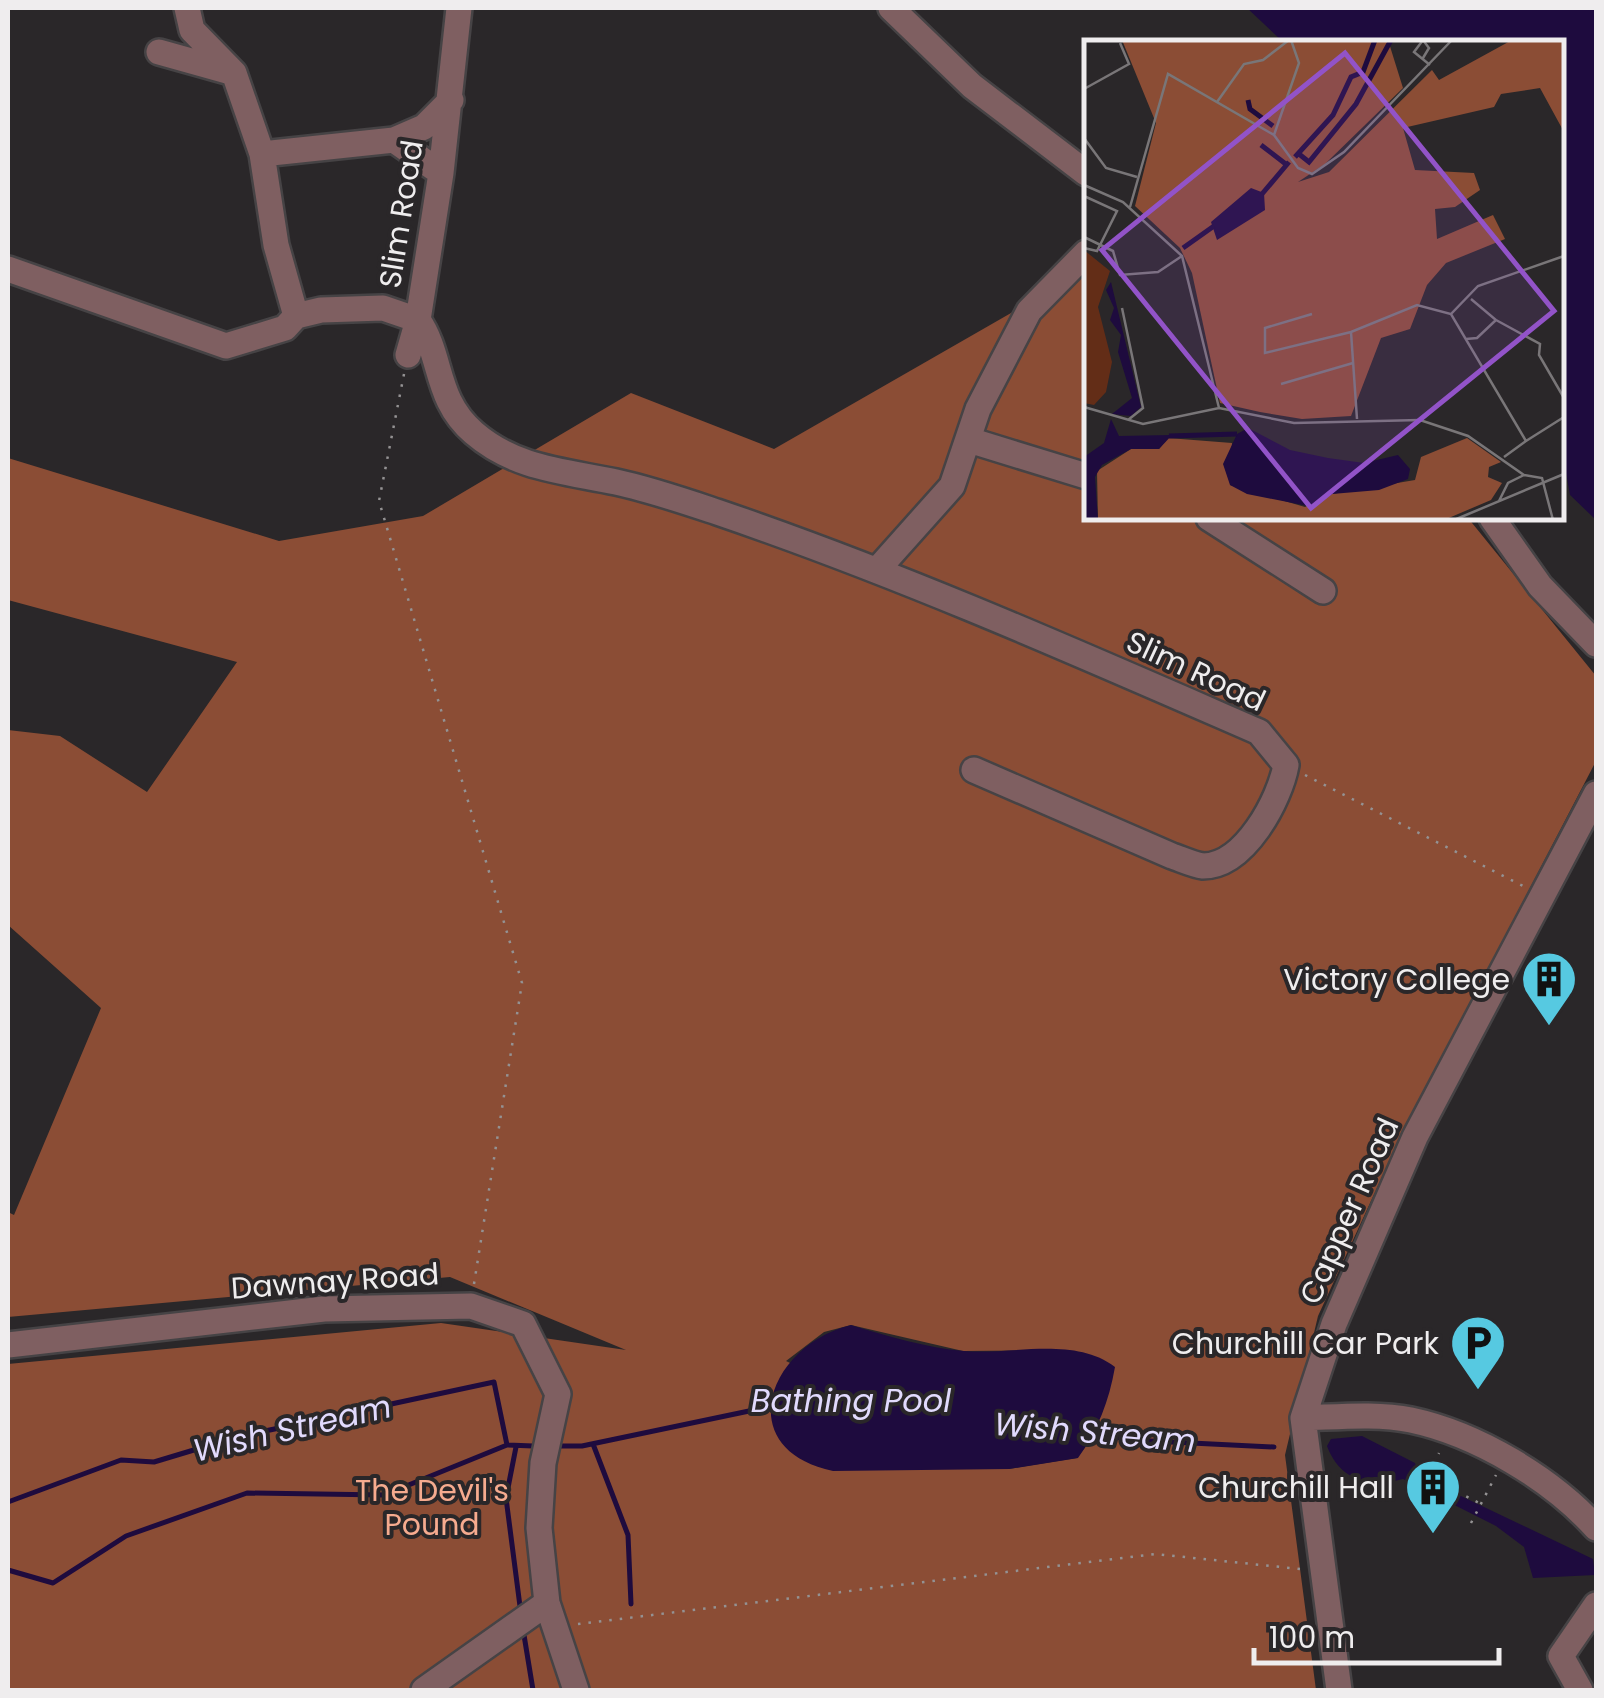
<svg xmlns="http://www.w3.org/2000/svg" width="1604" height="1698" font-family="Poppins,sans-serif">
<style>
.forest{fill:#8b4d35;fill-rule:evenodd}
.water{fill:#1e0b3e}
.lines{fill:none;stroke-linecap:round;stroke-linejoin:round}
.stream{stroke:#1e0b3e;stroke-width:5}
.minor-casing{stroke:#464345;stroke-width:30}
.path{stroke:#949293;stroke-width:2.5;stroke-dasharray:2.5 8;stroke-linecap:butt}
.minor{stroke:#7f5f61;stroke-width:25}
.labels{text-anchor:middle;dominant-baseline:central;stroke-width:8;stroke-linejoin:round;paint-order:stroke}
.street-label{font-size:30px;fill:#efedee;stroke:#2a2729}
.poi-label{font-size:30px;fill:#efedee;stroke:#2a2729;text-anchor:end}
.park-label{font-size:30px;fill:#f6ab8f;stroke:#2a2729}
.water-label{font-size:32px;font-style:italic;fill:#e1dafd;stroke:#2a2729}
.inset-river{fill:none;stroke:#1e0b3e;stroke-width:5}
.inset-road{fill:none;stroke:#797678;stroke-width:2.5}
.view{fill:#9253c8;fill-opacity:0.15;stroke:#9253c8;stroke-width:5}
.inset-edge{fill:none;stroke:#efedee;stroke-width:5}
</style>
<rect width="100%" height="100%" fill="#2a2729"/>
<path class="forest" d="M 1086,270 L 1086,518 L 1468,518 L 1596,676 L 1596,761 L 1400,1138 L 1318,1316 L 1285,1455 L 1316,1690 L 8,1690 L 8,1364 L 441,1323 L 626,1350 L 450,1277 L 8,1317 L 8,1212 L 14,1215 L 101,1008 L 8,925 L 8,730 L 60,736 L 147,792 L 237,662 L 8,600 L 8,458 L 279,541 L 423,516 L 631,393 L 774,449 ZM 851,1325 L 963,1351 L 1070,1350 L 1096,1433 L 1077,1458 L 1009,1469 L 786,1361 L 824,1332 Z"/>
<path class="water" d="M 1247,8 L 1596,8 L 1596,520 L 1570,495 L 1562,451 L 1562,42 L 1283,42 Z
M 851,1325 C 887,1336 927,1348 964,1351 C 1013,1355 1074,1336 1115,1367 C 1109,1401 1098,1430 1078,1458 L 1009,1469 L 833,1471 C 731,1449 767,1346 851,1325 Z
M 1362,1436 L 1415,1463 L 1419,1476 L 1593,1559 L 1595,1575 L 1533,1578 L 1524,1547 L 1496,1526 L 1403,1479 C 1370,1488 1340,1481 1327,1446 L 1331,1439 Z"/>
<g class="lines">
<path class="stream" d="M 1093,1432 L 1131,1440 L 1274,1447
M 593,1444 L 628,1535 L 631,1604
M 561,1446 L 582,1446 L 778,1405
M 516,1447 L 506,1498 L 521,1614
M 8,1502 L 121,1460 L 154,1462 L 237,1437 L 494,1382 L 507,1445
M 8,1570 L 53,1583 L 126,1536 L 247,1493 L 384,1495 L 507,1445 L 533,1446
M 523,1629 L 533,1690"/>
<g class="minor-casing">
<path id="minor" d="M 187,8 L 192,30 L 234,73 L 262,154
M 891,8 L 972,86 L 1086,173
M 159,52 L 234,73
M 394,140 L 424,127 L 451,100
M 8,269 L 226,346 L 285,328 L 296,316 L 321,310 L 383,308 L 418,320
M 296,316 L 276,245 L 262,154 L 394,140 L 441,173
M 418,320 C 443,356 434,399 474,433 C 516,469 564,471 616,482 C 649,489 684,501 717,512 C 902,575 1080,654 1259,732 L 1286,765 C 1280,799 1245,866 1203,866 C 1194,865 1181,859 1172,856 L 974,770
M 408,355 L 418,320 L 441,173 L 459,8
M 969,440 L 1086,476
M 1209,518 L 1323,591
M 1492,518 L 1540,586 L 1596,644
M 877,570 L 952,486 L 978,409 L 1029,311 L 1086,253
M 8,1345 L 324,1309 L 471,1306 L 523,1324 L 558,1394 L 543,1463 L 539,1528 L 547,1603 L 576,1690
M 1303,1418 C 1338,1417 1376,1413 1411,1420 C 1477,1434 1552,1479 1596,1528
M 424,1690 L 547,1603
M 1339,1690 L 1303,1418 L 1334,1324 L 1415,1137 L 1596,794
M 1580,1690 L 1561,1656 L 1596,1605"/>
</g>
<path class="path" d="M 404,374 L 379,501 L 522,983 L 474,1284
M 1305,775 L 1525,887
M 1429,1477 L 1479,1503
M 1421,1492 L 1439,1453
M 1449,1505 L 1455,1492
M 1471,1523 L 1496,1475
M 578,1624 L 1155,1554 L 1300,1569"/>
<use href="#minor" class="minor"/>
</g>
<defs>
<g id="building-pin" transform="scale(2.875)"><path d="M0 17L-7.5 6A9.5 9.5 0 1 1 7.5 6Z" fill="#56c9e1" stroke="#2a2729"/><path d="M-4-6H4V6H1V3H-1V6H-4ZM-2.5-4.3h1.7v1.8h-1.7ZM.8-4.3h1.7v1.8H.8ZM-2.5-1h1.7V.8h-1.7ZM.8-1h1.7V.8H.8Z" fill="#111"/></g>
<g id="parking-pin" transform="scale(2.875)"><path d="M0 17L-7.5 6A9.5 9.5 0 1 1 7.5 6Z" fill="#56c9e1" stroke="#2a2729"/><path d="M-3.5-5.5H1a3.5 3.5 0 0 1 0 7H-1V5.5H-3.5ZM-1-3.4V-.6H.8a1.4 1.4 0 0 0 0-2.8Z" fill="#111"/></g>
</defs>
<g fill-rule="evenodd">
<use href="#building-pin" x="1549" y="979"/>
<use href="#parking-pin" x="1478" y="1343"/>
<use href="#building-pin" x="1433" y="1487"/>
</g>
<g class="labels">
<g class="street-label">
<text transform="translate(401 214) rotate(-81)">Slim Road</text>
<text transform="translate(1196 671) rotate(25)">Slim Road</text>
<text transform="translate(1349 1211) rotate(-66)">Capper Road</text>
<text transform="translate(335 1281) rotate(-4)">Dawnay Road</text>
</g>
<g class="poi-label">
<text x="1510" y="979">Victory College</text>
<text x="1439" y="1343">Churchill Car Park</text>
<text x="1394" y="1487">Churchill Hall</text>
</g>
<g class="park-label">
<text x="432" y="1490">The Devil's<tspan x="432" dy="34">Pound</tspan></text>
</g>
<g class="water-label">
<text x="851" y="1400">Bathing Pool</text>
<text transform="translate(292 1428) rotate(-13)">Wish Stream</text>
<text transform="translate(1095 1432) rotate(5)">Wish Stream</text>
</g>
</g>
<g transform="translate(1084 40)">
<rect width="480" height="480" fill="#2a2729"/>
<path d="M 0,210 L 26,231 L 14,267 L 28,322 L 22,352 L 10,365 L 0,363 Z" fill="#632d17"/>
<path d="M 38,0 L 304,0 L 319,48 L 241,124 L 214,142 L 245,132 L 348,30 L 355,40 L 428,0 L 480,0 L 480,92 L 456,48 L 417,54 L 410,67 L 319,88 L 331,130 L 390,133 L 396,150 L 371,167 L 351,169 L 353,199 L 409,175 L 421,199 L 362,223 L 343,245 L 326,289 L 297,298 L 267,376 L 218,379 L 176,372 L 136,363 L 108,233 L 96,208 L 51,166 L 72,83 ZM 84,398 L 148,403 L 146,445 L 221,467 L 248,454 L 331,440 L 337,417 L 383,398 L 417,422 L 405,427 L 404,437 L 418,443 L 407,460 L 360,480 L 14,480 L 13,431 L 47,409 L 75,409 Z" fill="#8b4d35"/>
<path d="M 167,148 L 180,153 L 181,170 L 133,200 L 127,182 ZM 27,242 L 57,367 L 47,376 L 28,374 L 48,358 L 34,312 L 37,295 L 26,280 L 30,268 L 22,250 ZM 27,379 L 35,396 L 88,395 L 75,409 L 47,409 L 18,425 L 11,437 L 14,480 L 0,480 L 0,417 L 20,403 ZM 164,388 L 206,410 L 244,418 L 280,423 L 314,415 L 326,429 L 324,439 L 295,450 L 248,454 L 229,467 L 163,454 L 146,445 L 139,424 L 153,394 Z" fill="#1e0b3e"/>
<path class="inset-river" d="M 164,60 L 166,69 L 189,86M 177,105 L 203,125M 215,114 L 225,122 L 272,64 L 307,0M 211,117 L 249,75 L 267,37 L 279,32 L 291,0M 178,154 L 205,122M 99,208 L 130,186M 85,396 L 153,394"/>
<path class="inset-road" d="M 339,18 L 345,8 L 339,0 L 330,12 L 346,25M 0,49 L 45,24 L 36,3M 133,62 L 160,24 L 179,20 L 205,0M 190,95 L 215,23 L 207,0M 0,98 L 22,128 L 53,137M 0,145 L 39,162 L 98,216 L 135,368M 0,156 L 33,171 L 13,211 L 0,208M 46,167 L 84,34 L 190,95 L 214,128 L 228,134 L 260,112 L 368,0M 0,197 L 29,211 L 36,235 L 74,232 L 98,216M 38,268 L 59,368 L 44,380M 228,274 L 181,288 L 181,313 L 267,292 L 333,265 L 367,274 L 442,401 L 420,417M 367,274 L 394,246 L 480,216M 412,280 L 456,304 L 455,315 L 480,358M 267,292 L 273,379M 382,299 L 393,298 L 412,280 L 387,259M 197,344 L 269,323M 0,367 L 59,384 L 135,368 L 210,383 L 336,380 L 384,396 L 440,435 L 458,438 L 469,480M 442,401 L 480,377M 415,461 L 424,443 L 440,435M 370,480 L 480,434"/>
<path class="view" d="M 261,13 L 470,271 L 227,468 L 18,210 Z"/>
<rect width="480" height="480" class="inset-edge"/>
</g>
<rect width="1604" height="1698" fill="none" stroke="#efedee" stroke-width="20"/>
<path d="M1254 1648v15h245v-15" fill="none" stroke="#efedee" stroke-width="5"/>
<text x="1269" y="1648" font-size="30" fill="#efedee" stroke="#2a2729" stroke-width="8" paint-order="stroke">100 m</text>
</svg>
